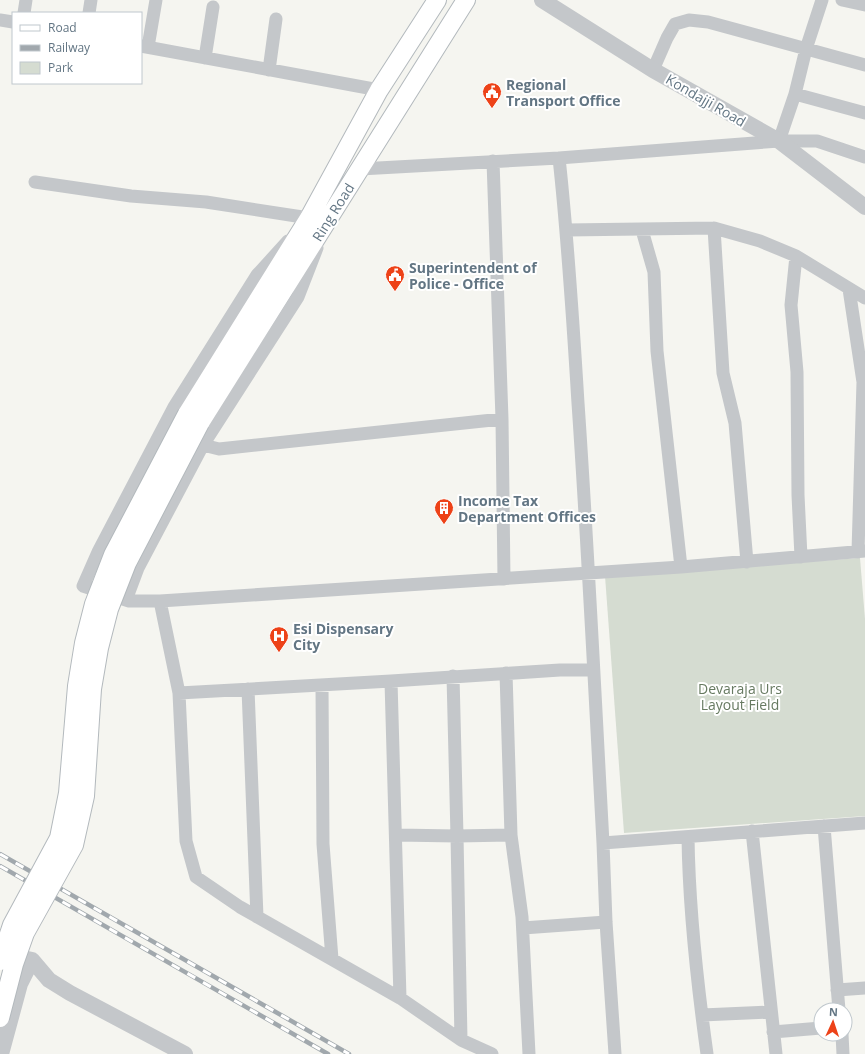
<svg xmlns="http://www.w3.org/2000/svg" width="865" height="1054" font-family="'Open Sans',sans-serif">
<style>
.green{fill:#d5dcd1}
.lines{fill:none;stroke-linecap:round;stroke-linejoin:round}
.secondary-casing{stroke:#b3b9bd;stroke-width:20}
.minor{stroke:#c4c7ca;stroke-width:13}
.tertiary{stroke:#c4c7ca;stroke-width:16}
.secondary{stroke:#fff;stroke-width:18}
.rail-casing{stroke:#a1a8ad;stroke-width:4.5}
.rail{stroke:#fff;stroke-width:3;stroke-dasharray:9;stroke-linecap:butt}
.secondary-bridge-casing{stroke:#b3b9bd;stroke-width:20;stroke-linecap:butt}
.secondary-bridge{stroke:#fff;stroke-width:18}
.labels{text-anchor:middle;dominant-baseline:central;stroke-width:4;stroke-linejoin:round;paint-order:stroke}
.poi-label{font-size:14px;font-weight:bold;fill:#627583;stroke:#fff;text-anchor:start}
.street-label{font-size:14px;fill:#627583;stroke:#fff}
.park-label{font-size:14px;fill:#677a61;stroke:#fff}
</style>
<rect width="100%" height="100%" fill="#f5f5f0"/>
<path class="green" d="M 860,558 L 865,619 L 865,816 L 624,833 L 605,576 Z"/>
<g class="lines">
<g class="secondary-casing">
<path id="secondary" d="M 187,414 L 309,218 L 379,90 L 437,0
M 200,423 L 466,0"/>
</g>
<path class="minor" d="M 842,0 L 865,5
M 24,13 L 26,0
M 89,13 L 91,0
M 0,20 L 13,22
M 141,46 L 379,90
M 148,47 L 156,0
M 205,58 L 213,7
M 269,70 L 276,19
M 653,70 L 667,38 L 675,24 L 689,20 L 708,22 L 865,65
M 795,94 L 865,113
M 779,141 L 795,94 L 806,49 L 822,0
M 559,158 C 568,240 573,321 578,403 C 588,549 595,696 603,843 L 865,823
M 493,161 L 502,419 L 504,579
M 360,169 L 559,158 L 779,141 L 817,141 L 865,157
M 35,182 L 131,196 L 206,202 L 309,218
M 714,228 L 723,373 L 735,423 L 747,562
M 567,230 L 714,228 L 760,241 L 796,256 L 865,298
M 642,230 L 654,272 L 657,351 L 681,567
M 288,241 L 257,275 L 174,407 L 98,552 L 83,586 L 129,601 L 160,601 L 179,693 L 186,841 L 196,877 L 240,907 L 400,998 L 461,1040 L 492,1054
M 796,256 L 791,305 L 797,372 L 798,495 L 801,557
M 849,289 L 863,382 L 858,552
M 203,445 L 219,449 L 502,419
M 126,600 L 138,568 L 203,445 L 298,297 L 317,248
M 160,601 L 681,567 L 865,551
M 506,673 L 511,835
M 453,676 L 457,836 L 511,835 L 522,917 L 529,1054
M 391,681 L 400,998
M 322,685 L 323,844 L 332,959
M 248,689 L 257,917
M 179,693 L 391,681 L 560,670 L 593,670
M 824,826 L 839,1010
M 752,831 L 776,1054
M 397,835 L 457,836 L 461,1040
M 688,837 C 689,910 697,982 707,1054
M 603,843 L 606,922 L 615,1054
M 523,928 L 606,922
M 837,990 L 865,988
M 702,1015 L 771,1012
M 773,1032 L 821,1028
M 842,1034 L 843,1054"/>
<path class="tertiary" d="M 542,0 L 653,70 L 779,141 L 865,207
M 5,954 L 32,960 L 49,980 L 70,993 L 185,1054
M 1,1054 L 20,984 L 32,960"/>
<use href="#secondary" class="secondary"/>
<g class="rail-casing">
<path id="rail" d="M 0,854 L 349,1054
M 0,866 L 328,1054"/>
</g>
<use href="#rail" class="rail"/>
<g class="secondary-bridge-casing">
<path id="secondary-bridge" d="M 0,961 L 12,925 L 59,838 L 68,793 L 77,686 L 84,643 L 94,604 L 113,555 L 187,414
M 0,1018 L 14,964 L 25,933 L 74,845 L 85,796 L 92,689 L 99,648 L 109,609 L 127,563 L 200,423"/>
</g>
<use href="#secondary-bridge" class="secondary-bridge"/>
</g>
<defs>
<g id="civic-pin" transform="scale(1)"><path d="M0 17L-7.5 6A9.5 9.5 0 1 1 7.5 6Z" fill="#ed4218" stroke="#fff"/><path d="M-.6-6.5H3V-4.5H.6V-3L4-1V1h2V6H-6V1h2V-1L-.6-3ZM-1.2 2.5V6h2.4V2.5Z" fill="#fff"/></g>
<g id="building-pin" transform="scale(1)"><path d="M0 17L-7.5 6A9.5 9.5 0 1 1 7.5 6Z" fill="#ed4218" stroke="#fff"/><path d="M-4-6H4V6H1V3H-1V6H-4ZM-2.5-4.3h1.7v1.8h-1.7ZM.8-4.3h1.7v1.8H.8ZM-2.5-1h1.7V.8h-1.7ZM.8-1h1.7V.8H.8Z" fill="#fff"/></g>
<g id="hospital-pin" transform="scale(1)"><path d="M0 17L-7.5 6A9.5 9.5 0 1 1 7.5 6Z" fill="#ed4218" stroke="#fff"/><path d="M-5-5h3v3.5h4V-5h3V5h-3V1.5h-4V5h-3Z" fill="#fff"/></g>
</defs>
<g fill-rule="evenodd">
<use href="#civic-pin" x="492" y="92"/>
<use href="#civic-pin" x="395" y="275"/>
<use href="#building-pin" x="444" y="508"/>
<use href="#hospital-pin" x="279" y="636"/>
</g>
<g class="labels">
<g class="poi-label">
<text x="506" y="84">Regional<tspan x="506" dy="16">Transport Office</tspan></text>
<text x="409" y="267">Superintendent of<tspan x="409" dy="16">Police - Office</tspan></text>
<text x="458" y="500">Income Tax<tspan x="458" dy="16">Department Offices</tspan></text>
<text x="293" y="628">Esi Dispensary<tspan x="293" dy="16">City</tspan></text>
</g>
<g class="street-label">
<text transform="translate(706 100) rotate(30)">Kondajji Road</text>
<text transform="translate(333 212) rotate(-58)">Ring Road</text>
</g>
<g class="park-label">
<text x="740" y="688">Devaraja Urs<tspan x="740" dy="16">Layout Field</tspan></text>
</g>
</g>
<rect x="12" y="12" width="130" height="72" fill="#ffffff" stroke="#c0c8cd"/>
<rect x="20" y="25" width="20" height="6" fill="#ffffff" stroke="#c0c8cd"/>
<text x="48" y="32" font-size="12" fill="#627583">Road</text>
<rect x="20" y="45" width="20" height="6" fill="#a1a8ad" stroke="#c0c8cd"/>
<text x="48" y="52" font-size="12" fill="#627583">Railway</text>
<rect x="20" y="62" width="20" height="12" fill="#d5dcd1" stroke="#c0c8cd"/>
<text x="48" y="72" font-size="12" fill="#627583">Park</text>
<g transform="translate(833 1022) rotate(3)"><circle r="19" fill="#ffffff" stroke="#c0c8cd"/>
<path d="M0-3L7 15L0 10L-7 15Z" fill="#ed4218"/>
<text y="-6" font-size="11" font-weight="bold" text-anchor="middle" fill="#627583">N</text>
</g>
</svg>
